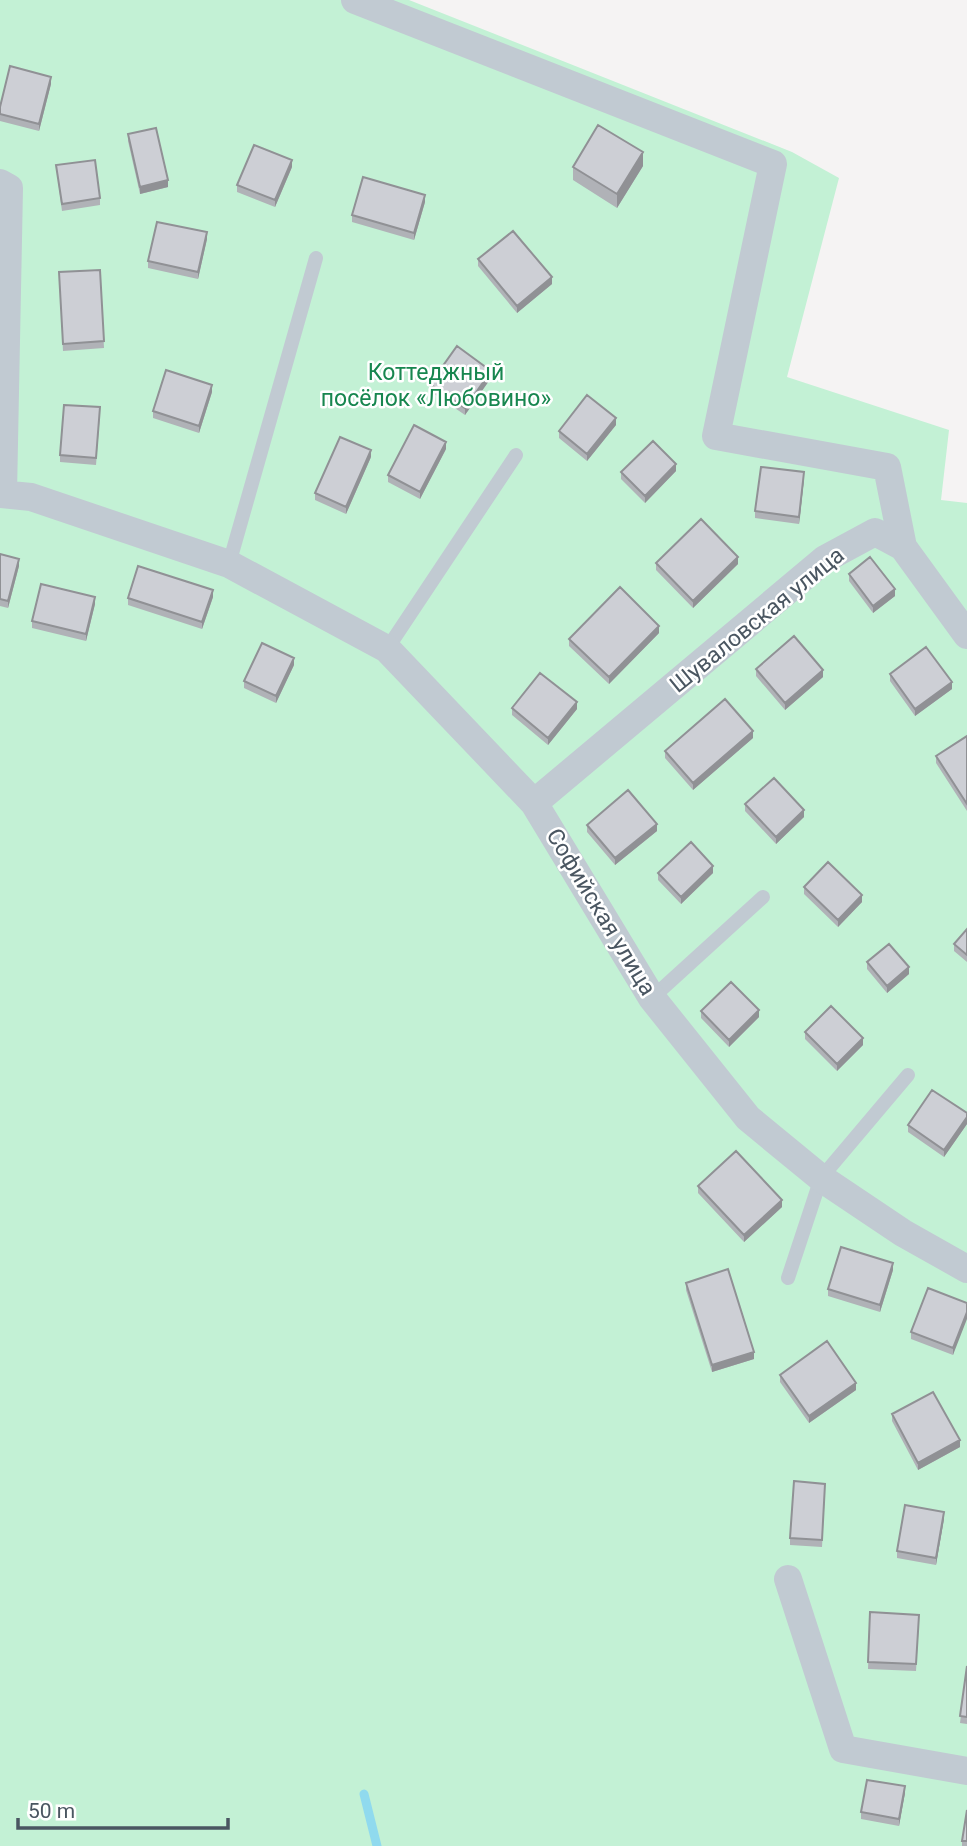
<svg xmlns="http://www.w3.org/2000/svg" width="967" height="1846" font-family="Roboto,sans-serif">
<style>
.green{fill:#c3f1d5}
.lines{fill:none;stroke-linecap:round;stroke-linejoin:round}
.stream{stroke:#90daee;stroke-width:9}
.lane{stroke:#c1cad2;stroke-width:14}
.street{stroke:#c1cad2;stroke-width:28}
.wall{fill:#b0b2b7}
.shaded-wall{fill:#909195}
.building{fill:#cdcfd5;stroke:#909195;stroke-width:2}
.labels{text-anchor:middle;dominant-baseline:central;stroke-width:5;stroke-linejoin:round;paint-order:stroke}
.park-label{font-size:23px;fill:#17864f;stroke:#fff}
.street-label{font-size:23px;fill:#4a5661;stroke:#fff}
</style>
<rect width="100%" height="100%" fill="#f5f3f3"/>
<path class="green" d="M 0,0 L 409,0 L 792,152 L 839,178 L 787,377 L 949,430 L 941,500 L 967,503 L 967,1846 L 0,1846 Z"/>
<g class="lines">
<path class="stream" d="M 364,1794 L 377,1846"/>
<path class="lane" d="M 229,564 L 316,258
M 387,649 L 516,455
M 652,998 L 763,897
M 788,1278 L 821,1178 L 908,1075"/>
<path class="street" d="M 355,0 L 773,164 L 716,436 L 887,467 L 903,547
M 0,183 L 9,188 L 3,494
M 0,494 L 31,497 L 229,564 L 387,649 L 534,803 L 652,998 L 748,1118 L 821,1178 L 903,1233 L 967,1269
M 534,803 L 825,559 L 875,532 L 903,547 L 967,635
M 788,1579 L 843,1749 L 967,1771"/>
</g>
<path class="wall" d="M 51,84 L 39,131 L 0,121 L 0,107 Z
M 128,134 L 168,187 L 140,194 L 128,141 Z
M 56,165 L 100,198 L 100,205 L 62,211 Z
M 643,166 L 617,208 L 573,180 L 573,167 Z
M 292,167 L 275,207 L 237,192 L 237,185 Z
M 425,202 L 414,240 L 352,222 L 352,215 Z
M 207,239 L 198,279 L 148,268 L 148,261 Z
M 478,259 L 552,284 L 517,313 L 478,266 Z
M 100,270 L 104,348 L 63,351 L 59,272 Z
M 491,378 L 465,415 L 430,391 L 430,384 Z
M 212,392 L 199,433 L 153,418 L 153,411 Z
M 100,414 L 96,465 L 60,462 L 60,455 Z
M 616,425 L 587,461 L 559,438 L 559,431 Z
M 446,449 L 420,499 L 388,482 L 388,475 Z
M 371,457 L 346,514 L 315,500 L 315,493 Z
M 676,471 L 645,503 L 621,479 L 621,472 Z
M 804,479 L 799,524 L 755,518 L 755,511 Z
M 0,554 L 19,566 L 8,608 L 0,606 Z
M 656,563 L 738,564 L 693,608 L 656,570 Z
M 849,574 L 895,596 L 873,613 L 849,581 Z
M 213,597 L 202,629 L 128,605 L 128,598 Z
M 95,604 L 86,641 L 32,628 L 32,621 Z
M 659,633 L 609,684 L 569,646 L 569,639 Z
M 294,665 L 276,703 L 244,688 L 244,681 Z
M 756,669 L 823,677 L 785,710 L 756,676 Z
M 890,674 L 952,689 L 915,716 L 890,681 Z
M 512,708 L 577,709 L 548,745 L 512,715 Z
M 967,736 L 967,811 L 936,763 L 936,756 Z
M 753,738 L 693,790 L 665,758 L 665,751 Z
M 745,804 L 804,817 L 776,844 L 745,811 Z
M 587,825 L 657,831 L 615,865 L 587,832 Z
M 658,873 L 713,873 L 681,904 L 658,880 Z
M 804,887 L 862,902 L 838,927 L 804,894 Z
M 967,929 L 967,962 L 954,951 L 954,944 Z
M 867,962 L 909,974 L 887,993 L 867,969 Z
M 701,1011 L 759,1017 L 729,1047 L 701,1018 Z
M 805,1032 L 863,1045 L 837,1071 L 805,1039 Z
M 967,1113 L 967,1124 L 944,1157 L 908,1132 L 908,1125 Z
M 698,1186 L 782,1207 L 744,1242 L 698,1193 Z
M 893,1270 L 880,1312 L 828,1296 L 828,1289 Z
M 686,1283 L 754,1359 L 712,1372 L 686,1290 Z
M 967,1303 L 953,1355 L 911,1339 L 911,1332 Z
M 780,1375 L 856,1390 L 809,1423 L 780,1382 Z
M 892,1414 L 960,1447 L 918,1470 L 892,1421 Z
M 825,1491 L 822,1547 L 790,1545 L 790,1538 Z
M 944,1519 L 936,1565 L 897,1558 L 897,1551 Z
M 870,1612 L 919,1622 L 916,1671 L 868,1669 Z
M 967,1666 L 967,1724 L 960,1723 Z
M 905,1793 L 899,1826 L 861,1819 L 861,1812 Z
M 967,1810 L 967,1846 L 962,1846 L 962,1841 Z"/>
<path class="shaded-wall" d="M 51,77 L 51,84 L 39,131 L 39,124 Z
M 643,152 L 643,166 L 617,208 L 617,194 Z
M 292,160 L 292,167 L 275,207 L 275,200 Z
M 168,180 L 168,187 L 140,194 L 140,187 Z
M 425,195 L 425,202 L 414,240 L 414,233 Z
M 207,232 L 207,239 L 198,279 L 198,272 Z
M 552,277 L 552,284 L 517,313 L 517,306 Z
M 491,371 L 491,378 L 465,415 L 465,408 Z
M 212,385 L 212,392 L 199,433 L 199,426 Z
M 616,418 L 616,425 L 587,461 L 587,454 Z
M 446,442 L 446,449 L 420,499 L 420,492 Z
M 371,450 L 371,457 L 346,514 L 346,507 Z
M 676,464 L 676,471 L 645,503 L 645,496 Z
M 804,472 L 804,479 L 799,524 L 799,517 Z
M 738,557 L 738,564 L 693,608 L 693,601 Z
M 19,559 L 19,566 L 8,608 L 8,601 Z
M 895,589 L 895,596 L 873,613 L 873,606 Z
M 213,590 L 213,597 L 202,629 L 202,622 Z
M 95,597 L 95,604 L 86,641 L 86,634 Z
M 659,626 L 659,633 L 609,684 L 609,677 Z
M 294,658 L 294,665 L 276,703 L 276,696 Z
M 823,670 L 823,677 L 785,710 L 785,703 Z
M 952,682 L 952,689 L 915,716 L 915,709 Z
M 577,702 L 577,709 L 548,745 L 548,738 Z
M 753,731 L 753,738 L 693,790 L 693,783 Z
M 804,810 L 804,817 L 776,844 L 776,837 Z
M 657,824 L 657,831 L 615,865 L 615,858 Z
M 713,866 L 713,873 L 681,904 L 681,897 Z
M 862,895 L 862,902 L 838,927 L 838,920 Z
M 909,967 L 909,974 L 887,993 L 887,986 Z
M 759,1010 L 759,1017 L 729,1047 L 729,1040 Z
M 863,1038 L 863,1045 L 837,1071 L 837,1064 Z
M 967,1117 L 967,1124 L 944,1157 L 944,1150 Z
M 782,1200 L 782,1207 L 744,1242 L 744,1235 Z
M 893,1263 L 893,1270 L 880,1312 L 880,1305 Z
M 967,1312 L 967,1319 L 953,1355 L 953,1348 Z
M 754,1352 L 754,1359 L 712,1372 L 712,1365 Z
M 856,1383 L 856,1390 L 809,1423 L 809,1416 Z
M 960,1440 L 960,1447 L 918,1470 L 918,1463 Z
M 944,1512 L 944,1519 L 936,1565 L 936,1558 Z
M 905,1786 L 905,1793 L 899,1826 L 899,1819 Z"/>
<path class="building" d="M 10,66 L 51,77 L 39,124 L 0,114 L 0,107 Z
M 598,125 L 643,152 L 617,194 L 573,167 Z
M 156,128 L 168,180 L 140,187 L 128,134 Z
M 254,145 L 292,160 L 275,200 L 237,185 Z
M 95,160 L 100,198 L 62,204 L 56,165 Z
M 363,177 L 425,195 L 414,233 L 352,215 Z
M 157,222 L 207,232 L 198,272 L 148,261 Z
M 513,231 L 552,277 L 517,306 L 478,259 Z
M 100,270 L 104,341 L 63,344 L 59,272 Z
M 457,346 L 491,371 L 465,408 L 430,384 Z
M 166,370 L 212,385 L 199,426 L 153,411 Z
M 587,395 L 616,418 L 587,454 L 559,431 Z
M 64,405 L 100,407 L 96,458 L 60,455 Z
M 414,425 L 446,442 L 420,492 L 388,475 Z
M 340,437 L 371,450 L 346,507 L 315,493 Z
M 653,441 L 676,464 L 645,496 L 621,472 Z
M 761,467 L 804,472 L 799,517 L 755,511 Z
M 701,519 L 738,557 L 693,601 L 656,563 Z
M 0,554 L 19,559 L 8,601 L 0,599 Z
M 870,557 L 895,589 L 873,606 L 849,574 Z
M 138,566 L 213,590 L 202,622 L 128,598 Z
M 41,584 L 95,597 L 86,634 L 32,621 Z
M 620,587 L 659,626 L 609,677 L 569,639 Z
M 794,636 L 823,670 L 785,703 L 756,669 Z
M 262,643 L 294,658 L 276,696 L 244,681 Z
M 926,647 L 952,682 L 915,709 L 890,674 Z
M 540,673 L 577,702 L 548,738 L 512,708 Z
M 725,699 L 753,731 L 693,783 L 665,751 Z
M 967,736 L 967,804 L 936,756 Z
M 774,778 L 804,810 L 776,837 L 745,804 Z
M 628,790 L 657,824 L 615,858 L 587,825 Z
M 691,842 L 713,866 L 681,897 L 658,873 Z
M 828,862 L 862,895 L 838,920 L 804,887 Z
M 967,929 L 967,955 L 954,944 Z
M 889,944 L 909,967 L 887,986 L 867,962 Z
M 731,982 L 759,1010 L 729,1040 L 701,1011 Z
M 831,1006 L 863,1038 L 837,1064 L 805,1032 Z
M 932,1090 L 967,1113 L 967,1117 L 944,1150 L 908,1125 Z
M 736,1151 L 782,1200 L 744,1235 L 698,1186 Z
M 841,1247 L 893,1263 L 880,1305 L 828,1289 Z
M 728,1269 L 754,1352 L 712,1365 L 686,1283 Z
M 928,1288 L 967,1303 L 967,1312 L 953,1348 L 911,1332 Z
M 827,1341 L 856,1383 L 809,1416 L 780,1375 Z
M 933,1392 L 960,1440 L 918,1463 L 892,1414 Z
M 794,1481 L 825,1484 L 822,1540 L 790,1538 Z
M 905,1505 L 944,1512 L 936,1558 L 897,1551 Z
M 870,1612 L 919,1615 L 916,1664 L 868,1662 Z
M 967,1666 L 967,1717 L 960,1716 Z
M 867,1780 L 905,1786 L 899,1819 L 861,1812 Z
M 967,1810 L 967,1841 L 962,1841 Z"/>
<g class="labels">
<g class="park-label">
<text x="436" y="372">Коттеджный<tspan x="436" dy="26">посёлок «Любовино»</tspan></text>
</g>
<g class="street-label">
<text transform="translate(757 620) rotate(-39)">Шуваловская улица</text>
<text transform="translate(601 912) rotate(59)">Софийская улица</text>
</g>
</g>
<path d="M18 1818v10h210v-10" fill="none" stroke="#4a5661" stroke-width="3.5"/>
<text x="28" y="1818" font-size="21" fill="#4a5661" stroke="#ffffff" stroke-width="5" paint-order="stroke">50 m</text>
</svg>
